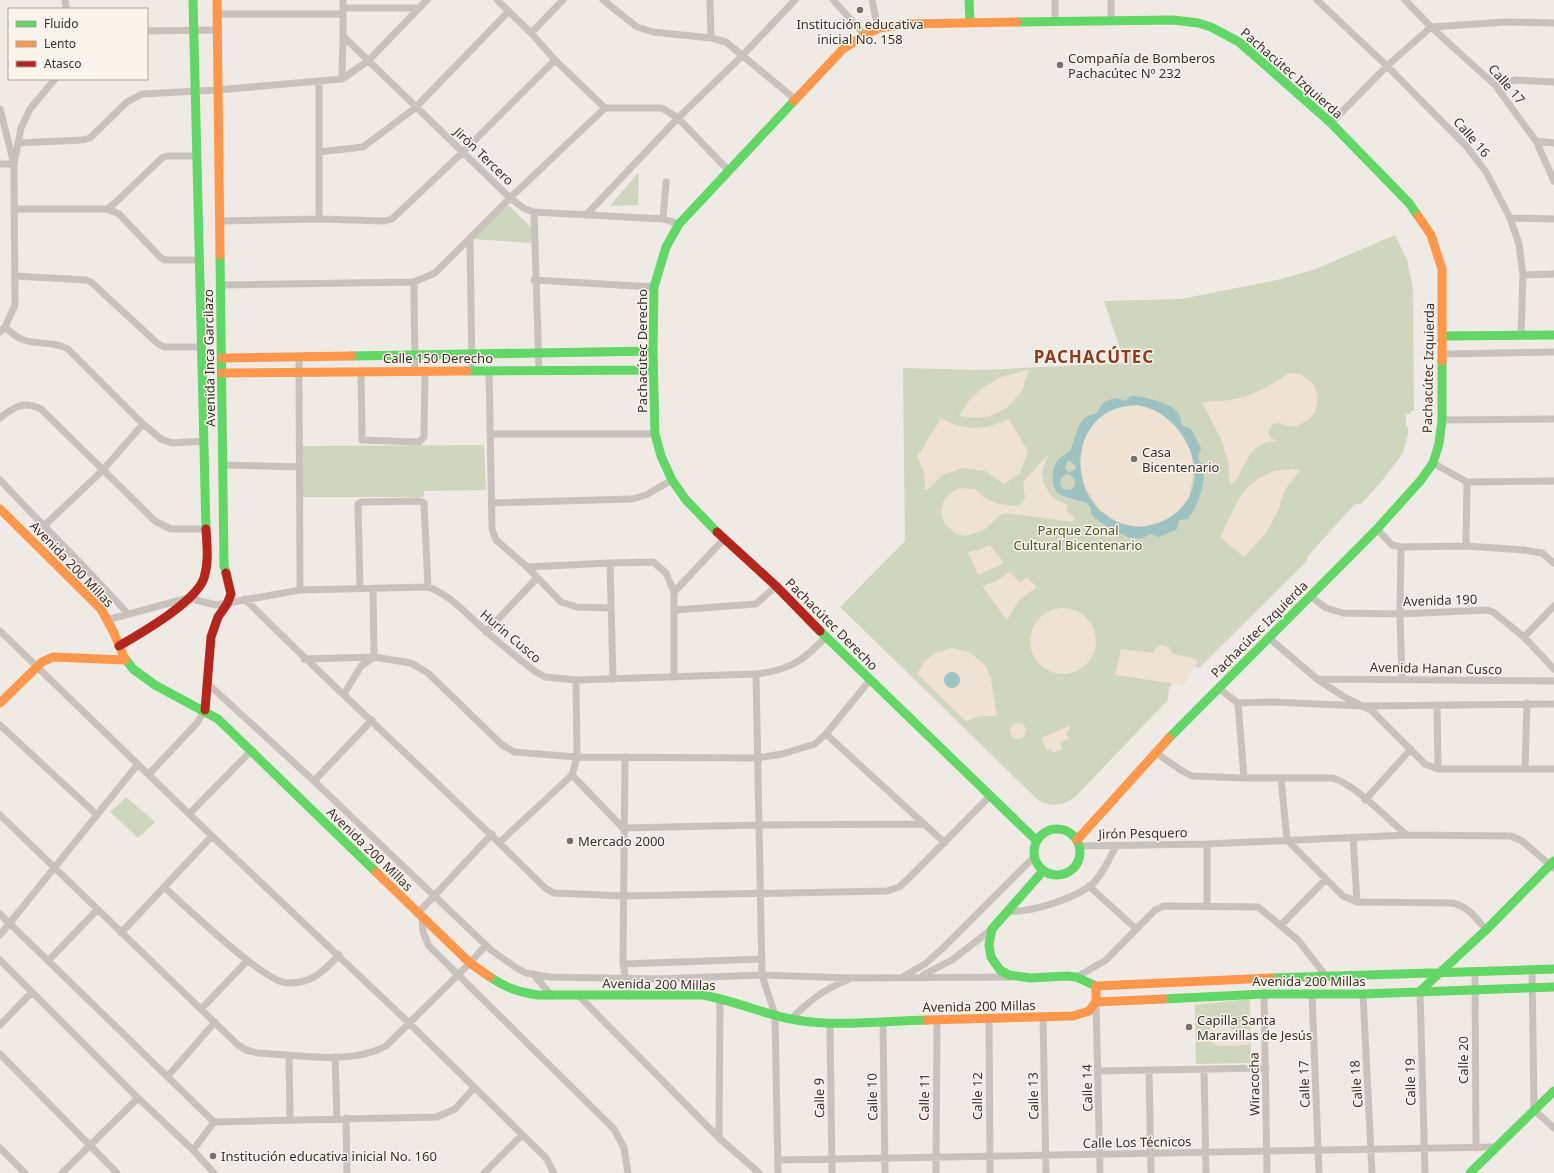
<svg xmlns="http://www.w3.org/2000/svg" width="1554" height="1173" font-family="'Noto Sans',sans-serif">
<style>
.green{fill:#d0d5be}
.plaza{fill:#ede2d3}
.water{fill:#9ec1c1;fill-rule:evenodd}
.lines{fill:none;stroke-linecap:round;stroke-linejoin:round}
.street{stroke:#c9c2bc;stroke-width:7}
.fast{stroke:#63d668;stroke-width:9}
.slow{stroke:#ff974d;stroke-width:9}
.jam{stroke:#b3261e;stroke-width:9}
.poi-dot{fill:#79706b;stroke:#fbf4ec;stroke-width:1.5}
.labels{text-anchor:middle;dominant-baseline:central;stroke-width:3;stroke-linejoin:round;paint-order:stroke}
.poi-label{font-size:13px;fill:#3a2f2a;stroke:#fbf4ec;text-anchor:start}
.street-label{font-size:13px;fill:#3a2f2a;stroke:#fbf4ec}
.park-label{font-size:13px;fill:#48592c;stroke:#fbf4ec}
.district-label{font-size:17px;font-weight:bold;letter-spacing:1px;fill:#8c3a20;stroke:#fbf4ec}
</style>
<rect width="100%" height="100%" fill="#efeae4"/>
<path class="green" d="M 639,172 L 638,205 L 610,206 Z
M 508,205 L 531,227 L 531,243 L 472,239 Z
M 1395,235 L 1407,260 L 1413,288 L 1414,411 L 1411,411 L 1411,414 L 1406,414 L 1406,426 L 1408,427 L 1408,433 L 1403,453 L 1382,481 L 1361,504 L 1355,504 L 1308,556 L 1307,561 L 1199,668 L 1195,666 L 1183,685 L 1172,683 L 1171,687 L 1169,687 L 1168,700 L 1075,797 C 1063,806 1052,807 1039,801 L 840,607 L 905,541 L 903,368 L 982,370 L 1123,363 L 1124,360 L 1104,301 L 1181,299 L 1277,280 L 1313,270 Z
M 484,445 L 486,490 L 424,491 L 424,497 L 302,497 L 303,446 Z
M 126,797 L 155,822 L 138,838 L 110,812 Z
M 1250,999 L 1251,1063 L 1196,1064 L 1195,1005 Z"/>
<path class="plaza" d="M 1029,369 L 1022,391 L 1007,408 L 988,417 L 974,418 L 959,416 L 970,399 L 985,386 L 1001,377 Z
M 1289,373 L 1301,374 L 1314,385 L 1318,396 L 1315,413 L 1307,421 L 1297,426 L 1287,426 L 1279,423 L 1272,424 L 1268,433 L 1271,438 L 1277,441 L 1266,442 L 1257,447 L 1250,454 L 1236,480 L 1230,484 L 1228,461 L 1221,439 L 1202,402 L 1223,401 L 1244,397 L 1265,388 Z
M 1137,405 L 1158,411 L 1178,428 L 1191,451 L 1194,470 L 1189,498 L 1178,511 L 1164,521 L 1141,527 L 1119,523 L 1099,509 L 1085,488 L 1080,465 L 1084,438 L 1095,421 L 1114,408 Z
M 941,418 L 955,425 L 971,428 L 987,427 L 1009,419 L 1028,451 L 1020,473 L 1004,484 L 985,471 L 962,468 L 942,475 L 927,490 L 925,489 L 924,472 L 917,457 Z
M 1048,455 L 1042,472 L 1044,484 L 1053,498 L 1068,505 L 1066,511 L 1075,518 L 1072,522 L 1006,513 L 1000,515 L 984,530 L 966,536 L 956,534 L 944,523 L 941,513 L 943,502 L 949,494 L 959,488 L 975,489 L 985,498 L 999,504 L 1016,506 L 1022,504 L 1025,497 L 1023,482 Z
M 1291,469 L 1300,470 L 1285,490 L 1278,511 L 1266,533 L 1244,557 L 1220,537 L 1239,498 L 1248,487 L 1259,478 L 1274,471 Z
M 990,545 L 1004,563 L 978,575 L 968,552 L 980,549 Z
M 1010,572 L 1020,583 L 1027,577 L 1037,587 L 1019,600 L 1007,620 L 982,586 L 996,581 Z
M1030 641a33 33 0 1 1 66 0a33 33 0 1 1-66 0Z
M 1161,645 L 1169,647 L 1173,654 L 1194,658 L 1198,662 L 1183,685 L 1115,675 L 1121,649 L 1153,653 L 1156,648 Z
M 952,648 L 971,653 L 986,666 L 991,679 L 997,716 L 981,716 L 966,721 L 917,674 L 923,663 L 933,654 Z
M1010 731a8 8 0 1 1 16 0a8 8 0 1 1-16 0Z
M 1069,726 L 1070,730 L 1066,732 L 1069,739 L 1060,743 L 1062,749 L 1053,753 L 1051,749 L 1047,751 L 1041,738 Z
M 1219,1022 L 1227,1024 L 1232,1030 L 1249,1029 L 1249,1045 L 1221,1046 L 1213,1044 L 1209,1038 L 1208,1031 L 1213,1025 Z"/>
<path class="water" d="M 1131,396 C 1143,396 1175,403 1180,416 C 1181,418 1180,422 1182,425 L 1191,429 L 1201,448 L 1198,457 L 1200,462 L 1204,464 C 1205,485 1200,502 1188,519 L 1179,520 L 1177,529 L 1159,537 L 1151,534 C 1147,534 1146,537 1143,538 C 1131,543 1099,523 1091,514 L 1091,509 L 1088,504 C 1080,499 1065,499 1057,492 C 1050,485 1052,468 1058,460 C 1061,456 1066,455 1070,451 C 1075,442 1077,420 1088,416 C 1091,414 1093,415 1097,413 C 1103,402 1102,402 1116,398 L 1125,401 ZM 1137,405 C 1183,411 1218,479 1176,513 C 1163,523 1147,529 1131,526 C 1063,514 1062,406 1137,405 ZM 1068,460 L 1075,465 L 1076,469 L 1069,473 L 1065,468 ZM 1066,474 C 1072,475 1075,479 1075,485 L 1071,490 L 1063,489 L 1060,484 L 1061,478 Z
M944 680a8 8 0 1 1 16 0a8 8 0 1 1-16 0Z"/>
<g class="lines">
<path class="street" d="M 65,0 L 66,9
M 343,0 L 343,36 L 510,198 L 525,209 L 534,212 L 663,219 L 679,224
M 497,0 L 531,33 L 555,60 L 605,108 L 662,108 L 678,118 L 729,171
M 603,0 L 637,27 L 653,32 L 711,38 L 726,42 L 796,100
M 710,0 L 711,38
M 833,0 L 864,34
M 872,0 L 878,28
M 1055,0 L 1055,21
M 1317,0 L 1387,66 L 1467,147 L 1486,172 L 1510,218 L 1519,244 L 1523,275 L 1521,334
M 1405,0 L 1431,27 L 1495,85 L 1536,141 L 1554,181
M 343,8 L 419,8
M 217,14 L 342,14
M 1111,20 L 1111,0
M 147,31 L 218,30
M 531,33 L 563,0
M 342,79 L 343,36
M 1495,85 L 1515,80 L 1554,82
M 0,109 L 14,164 L 0,164
M 1331,123 L 1387,66 L 1431,27 L 1506,22 L 1554,23
M 1536,141 L 1554,143
M 18,143 L 83,140 L 90,138 L 127,102 L 142,94 L 218,90 L 342,79 L 368,61 L 427,0
M 319,152 L 363,147 L 415,108 L 508,12
M 14,209 L 107,209 L 116,202 L 162,158 L 167,156 L 198,156
M 107,209 L 119,214 L 160,257 L 165,260 L 200,260
M 534,212 L 539,371
M 587,214 L 678,118 L 742,56 L 795,0
M 1510,218 L 1554,219
M 319,219 L 319,81
M 663,219 L 666,182
M 220,221 L 319,219 L 385,221 L 392,219 L 463,152 L 555,60
M 470,238 L 472,371
M 1523,275 L 1554,274
M 15,276 L 86,280 L 91,282 L 157,343 L 164,347 L 202,347
M 534,280 L 654,287
M 414,282 L 415,371
M 221,285 L 414,282 L 435,273 L 510,198 L 605,108
M 5,327 C 11,332 16,338 24,340 C 39,345 54,341 68,349 L 143,424 L 161,439 L 172,443 L 204,441
M 0,332 L 5,327 L 15,305 L 14,164 L 21,128 L 30,109 L 55,79
M 1443,354 L 1554,352
M 299,357 L 300,590
M 489,371 L 492,529 L 496,540 L 527,567 L 561,602 L 577,607 L 611,608
M 361,372 L 362,440 L 419,442 L 424,437 L 425,371
M 0,418 C 14,407 23,400 41,409 L 155,521 L 171,529 L 206,529
M 1442,420 L 1554,419
M 491,434 L 655,434
M 1433,463 L 1467,482 L 1554,481
M 223,465 L 299,467
M 0,480 C 42,525 87,568 128,614
M 492,503 L 632,499 L 646,495 L 672,480
M 44,526 L 103,470 L 143,424
M 1377,529 L 1392,545 L 1401,547 L 1466,546 L 1524,550 L 1542,553 L 1554,563
M 1466,546 L 1467,482
M 1401,547 L 1400,614 L 1402,679
M 610,563 L 613,679
M 527,567 L 610,563 L 653,562 L 666,573 L 674,592 L 674,677
M 360,589 L 358,504 L 362,502 L 419,501 L 424,503 L 428,587
M 674,592 L 724,539
M 1310,596 L 1326,608 L 1343,613 L 1400,614 L 1487,610 L 1493,612 L 1524,637 L 1554,669
M 245,599 C 343,697 447,790 545,888 L 554,893 L 624,896 L 887,891 L 899,887 L 907,880 L 991,795
M 675,610 L 756,604 L 776,586
M 107,620 L 188,598 L 216,605 L 300,590 L 428,587 C 451,595 468,616 486,631 C 502,646 519,659 536,672 L 545,677 L 576,680 L 756,674 C 790,670 803,661 826,637
M 0,631 L 212,836 L 409,1023 L 546,1158 L 554,1173
M 486,632 L 536,579
M 1524,637 L 1554,606
M 1269,638 L 1317,679 L 1343,696 L 1372,711 L 1425,764 L 1438,769 L 1554,769
M 304,659 L 374,657 L 411,663 L 428,673 L 501,744 L 514,752 L 577,757 L 757,758 L 782,754 L 815,744 L 826,734 L 870,680
M 756,674 L 762,975 L 775,1015 L 778,1173
M 1318,679 L 1554,681
M 207,683 L 314,781 L 491,950 L 515,967 L 526,973 L 550,977 L 657,979 L 762,975 L 851,978 L 1011,977
M 1218,688 L 1238,703 L 1244,778
M 344,694 L 361,666 L 374,657 L 373,589
M 1238,703 L 1271,702 L 1363,706 L 1554,704
M 1437,705 L 1438,769
M 0,725 L 97,815
M 826,734 L 945,843
M 1155,752 L 1179,769 L 1192,776 L 1244,778 L 1333,778 C 1357,786 1386,818 1407,835
M 625,757 L 623,964 L 629,996
M 1525,768 L 1527,703
M 149,774 L 197,723 L 205,710
M 572,775 L 623,828 L 760,825 L 924,824
M 1281,779 L 1287,840 L 1343,896 L 1357,902 L 1452,903 C 1468,906 1476,918 1486,930
M 314,781 L 372,720
M 1365,800 L 1411,749
M 189,814 L 251,751
M 0,815 L 238,1045 L 246,1050 L 258,1053 C 297,1055 351,1065 386,1046 L 470,963 L 486,945
M 1353,837 L 1357,902
M 500,842 L 572,775 L 577,757 L 576,680
M 1207,844 L 1207,905
M 1080,846 L 1207,844 L 1407,835 L 1511,836 L 1522,841 L 1554,868
M 1089,886 L 1135,928
M 164,887 C 185,906 264,982 287,983 C 311,984 323,972 339,955
M 1007,911 C 1030,913 1069,900 1089,887 C 1100,879 1110,858 1116,846
M 0,914 L 214,1122 L 437,1117 L 455,1109 L 474,1088
M 417,914 L 492,834
M 422,918 L 423,932 L 429,946 L 614,1129 L 624,1148 L 628,1173
M 1281,925 L 1326,879
M 121,933 L 212,836
M 0,935 L 138,764
M 0,960 L 138,1098 L 193,1150 L 214,1173
M 48,961 L 97,910
M 623,964 L 762,959
M 1532,969 L 1534,1110 L 1554,1128
M 1475,971 L 1476,1148
M 533,974 L 552,996
M 923,975 L 952,960 L 992,929
M 904,976 L 925,964 L 943,948 L 1034,857
M 1077,977 L 1106,960 L 1155,910 L 1164,906 L 1258,907 L 1298,940 L 1325,975
M 1420,991 L 1425,1173
M 1264,994 L 1267,1173
M 1312,994 L 1319,1173
M 1363,994 L 1372,1173
M 579,996 L 719,1138 L 759,1173
M 1096,1002 L 1100,1173
M 201,1009 L 248,960
M 1043,1018 L 1046,1173
M 791,1019 C 808,1002 824,989 847,980
M 989,1019 L 990,1173
M 883,1021 L 885,1173
M 830,1023 L 832,1173
M 0,1025 L 32,992
M 0,1054 L 117,1173
M 289,1055 L 290,1120
M 335,1057 L 337,1118
M 1204,1069 L 1206,1173
M 1149,1070 L 1151,1173
M 1099,1071 L 1266,1068
M 168,1076 L 215,1022
M 346,1118 L 347,1173
M 719,1138 L 720,998
M 0,1148 L 25,1173
M 193,1150 L 214,1122
M 778,1160 L 1496,1147
M 62,1173 L 138,1098
M 484,1173 L 522,1135
M 936,1173 L 937,1020"/>
<path class="fast" d="M 193,0 L 206,529
M 969,0 L 970,22
M 1017,22 L 1173,20 L 1198,23 L 1211,27 L 1239,42 L 1331,123 L 1409,203 L 1418,216
M 220,255 L 224,566 L 226,573
M 1443,336 L 1554,335
M 352,356 L 653,351
M 467,371 L 653,370
M 717,532 L 686,500 L 672,480 L 661,456 L 655,434 L 653,351 L 654,287 L 666,247 L 679,224 L 794,101
M 820,631 L 1037,841
M 124,657 L 133,669 L 155,685 L 218,719 L 376,872
M 1169,738 L 1377,529 L 1421,480 L 1433,463 L 1439,444 L 1442,420 L 1442,361
M1034 852a23 23 0 1 1 46 0a23 23 0 1 1-46 0Z
M 1043,871 L 992,929 L 989,945 L 991,957 L 1000,970 L 1009,975 L 1031,978 L 1066,976 L 1076,977 L 1096,986
M 490,977 C 506,988 519,992 538,995 L 702,995 C 734,1000 765,1015 796,1020 C 839,1027 884,1021 927,1020
M 1271,978 L 1554,969
M 1420,991 L 1486,930 L 1554,861
M 1163,999 L 1264,994 L 1363,994 L 1554,987
M 1470,1173 L 1554,1091"/>
<path class="slow" d="M 217,0 L 220,255
M 794,101 L 843,49 L 863,36 L 879,28 L 908,24 L 1017,22
M 1418,216 L 1431,235 L 1442,269 L 1442,361
M 222,358 L 352,356
M 222,373 L 467,371
M 0,509 L 101,609 L 114,633 L 124,657
M 0,703 L 42,662 L 53,657 L 125,660
M 1077,840 L 1169,738
M 376,872 L 470,963 L 490,977
M 1096,1002 L 1096,986 L 1271,978
M 927,1020 L 1073,1016 L 1089,1011 L 1096,1002 L 1163,999"/>
<path class="jam" d="M 717,532 L 776,586 L 820,631
M 119,646 C 141,633 196,602 204,578 C 209,562 207,546 206,529
M 205,710 L 211,637 L 218,617 L 227,604 L 231,594 L 226,573"/>
</g>
<g class="poi-dot">
<circle cx="860" cy="10" r="4"/>
<circle cx="1060" cy="65" r="4"/>
<circle cx="1134" cy="459" r="4"/>
<circle cx="570" cy="841" r="4"/>
<circle cx="1189" cy="1027" r="4"/>
<circle cx="213" cy="1156" r="4"/>
</g>
<g class="labels">
<g class="poi-label">
<text x="860" y="24" text-anchor="middle">Institución educativa<tspan x="860" dy="15">inicial No. 158</tspan></text>
<text x="1068" y="58">Compañía de Bomberos<tspan x="1068" dy="15">Pachacútec Nº 232</tspan></text>
<text x="1142" y="452">Casa<tspan x="1142" dy="15">Bicentenario</tspan></text>
<text x="578" y="841">Mercado 2000</text>
<text x="1197" y="1020">Capilla Santa<tspan x="1197" dy="15">Maravillas de Jesús</tspan></text>
<text x="221" y="1156">Institución educativa inicial No. 160</text>
</g>
<g class="street-label">
<text transform="translate(1292 73) rotate(41)">Pachacútec Izquierda</text>
<text transform="translate(1507 84) rotate(49)">Calle 17</text>
<text transform="translate(1472 137) rotate(49)">Calle 16</text>
<text transform="translate(484 156) rotate(44)">Jirón Tercero</text>
<text transform="translate(642 351) rotate(-90)">Pachacútec Derecho</text>
<text transform="translate(209 358) rotate(-91)">Avenida Inca Garcilazo</text>
<text x="438" y="358">Calle 150 Derecho</text>
<text transform="translate(1428 368) rotate(-89)">Pachacútec Izquierda</text>
<text transform="translate(72 564) rotate(46)">Avenida 200 Millas</text>
<text transform="translate(1440 600) rotate(-2)">Avenida 190</text>
<text transform="translate(832 624) rotate(45)">Pachacútec Derecho</text>
<text transform="translate(1259 629) rotate(-45)">Pachacútec Izquierda</text>
<text transform="translate(511 636) rotate(40)">Hurin Cusco</text>
<text transform="translate(1436 668) rotate(1)">Avenida Hanan Cusco</text>
<text transform="translate(1143 833) rotate(-1)">Jirón Pesquero</text>
<text transform="translate(370 849) rotate(44)">Avenida 200 Millas</text>
<text x="1309" y="981">Avenida 200 Millas</text>
<text transform="translate(659 984) rotate(1)">Avenida 200 Millas</text>
<text transform="translate(979 1006) rotate(-1)">Avenida 200 Millas</text>
<text transform="translate(1463 1060) rotate(-90)">Calle 20</text>
<text transform="translate(1410 1082) rotate(-91)">Calle 19</text>
<text transform="translate(1254 1084) rotate(-91)">Wiracocha</text>
<text transform="translate(1304 1084) rotate(-92)">Calle 17</text>
<text transform="translate(1356 1084) rotate(-94)">Calle 18</text>
<text transform="translate(1087 1088) rotate(-91)">Calle 14</text>
<text transform="translate(977 1096) rotate(-90)">Calle 12</text>
<text transform="translate(1033 1096) rotate(-91)">Calle 13</text>
<text transform="translate(872 1097) rotate(-91)">Calle 10</text>
<text transform="translate(924 1097) rotate(-89)">Calle 11</text>
<text transform="translate(819 1098) rotate(-91)">Calle 9</text>
<text transform="translate(1137 1142) rotate(-1)">Calle Los Técnicos</text>
</g>
<g class="park-label">
<text x="1078" y="530">Parque Zonal<tspan x="1078" dy="15">Cultural Bicentenario</tspan></text>
</g>
<g class="district-label">
<text x="1094" y="356">PACHACÚTEC</text>
</g>
</g>
<rect x="8" y="8" width="140" height="72" fill="#fbf4ec" stroke="#aea59e"/>
<rect x="16" y="21" width="20" height="6" fill="#63d668" stroke="#aea59e"/>
<text x="44" y="28" font-size="12" fill="#3a2f2a">Fluido</text>
<rect x="16" y="41" width="20" height="6" fill="#ff974d" stroke="#aea59e"/>
<text x="44" y="48" font-size="12" fill="#3a2f2a">Lento</text>
<rect x="16" y="61" width="20" height="6" fill="#b3261e" stroke="#aea59e"/>
<text x="44" y="68" font-size="12" fill="#3a2f2a">Atasco</text>
</svg>
